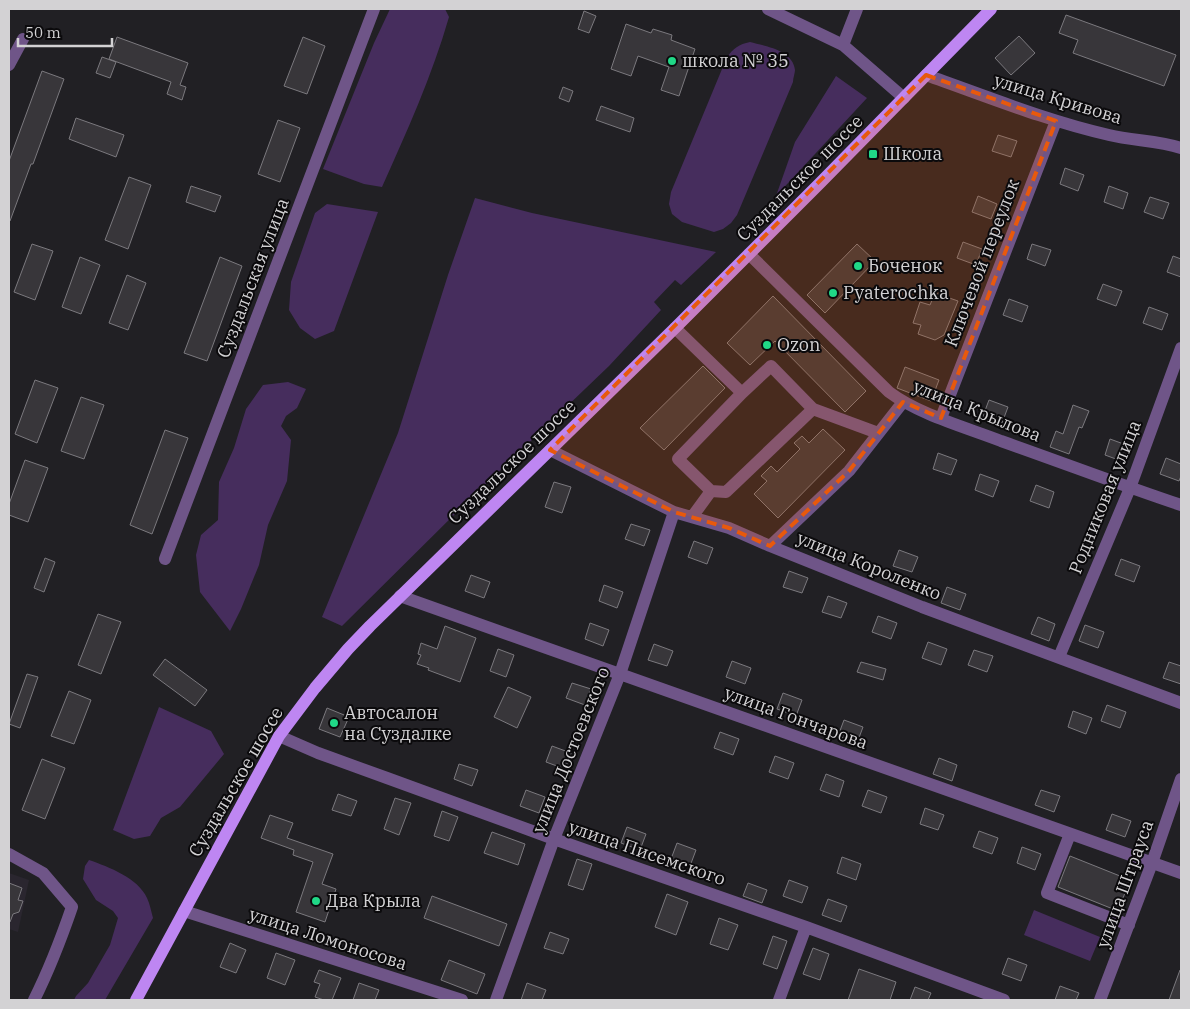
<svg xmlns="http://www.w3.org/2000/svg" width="1190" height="1009" viewBox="0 0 1190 1009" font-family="'IBM Plex Serif',serif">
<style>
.built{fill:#2a262f}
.green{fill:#462d5d}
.building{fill:#38363a;stroke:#7b797e}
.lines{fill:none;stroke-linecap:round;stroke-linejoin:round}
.minor{stroke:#6f5588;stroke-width:12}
.major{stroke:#be86f2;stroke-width:12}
.marked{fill:#e8590c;fill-opacity:0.2;stroke:#e8590c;stroke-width:4;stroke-dasharray:10 6;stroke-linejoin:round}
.poi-dot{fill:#20d887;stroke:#0b0a0c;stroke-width:2}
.labels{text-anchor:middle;stroke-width:4;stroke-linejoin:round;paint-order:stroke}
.poi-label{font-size:18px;fill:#d3d2d4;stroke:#0b0a0c;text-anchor:start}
.street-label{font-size:18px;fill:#d3d2d4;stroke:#0b0a0c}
</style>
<rect width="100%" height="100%" fill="#212024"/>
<path class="built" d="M9,873l20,7 -11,52 -9,-3z"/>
<path class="green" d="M390,9h55l4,8c-17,59 -42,114 -67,170l-18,-3 -41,-15 51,-126z
M750,42c15,4 43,8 45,28 0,3 -2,8 -2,12l-56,133 -6,8 -8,6 -9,3 -32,-10 -10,-8 -3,-10 2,-12 56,-135c6,-8 12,-13 23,-15z
M836,76l31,22 -91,98 19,-54z
M475,198l57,15 184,39 -35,33 -6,-5 -21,22 7,8 -52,56 -143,137 -124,123 -20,-9 76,-184 50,-158z
M327,204l51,8 -44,119 -19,8 -15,-11 -11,-18 2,-28 24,-69z
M288,382l18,7 -9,19 -11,8 -5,10 10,14 -4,41 -19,44 -9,40 -18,44 -11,22 -30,-39 -4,-37 5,-20 17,-15 1,-38 15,-34 12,-39 17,-24z
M159,707l52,24 13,23 -44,53 -19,11 -11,18 -16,3 -21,-9z
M89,860c20,7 49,18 58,38 3,6 4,13 6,20l-48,82h-31l2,-4 12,-13 22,-38 8,-27 -5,-7 -17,-11 -13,-21 2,-13z
M1034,910l66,27 -10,24 -66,-26z"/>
<path class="building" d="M584,11l12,5 -7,17 -11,-4z
M1066,15l110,40 -12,31 -91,-33 5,-13 -19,-7z
M626,24l25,9 2,-4 19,6 -1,5 24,9 -16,47 -18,-6 8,-23 -31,-11 -7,20 -20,-7z
M1019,36l16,17 -24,22 -16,-17z
M117,37l71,26 -8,22 6,2 -4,13 -15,-6 4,-12 -62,-23z
M303,37l22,9 -18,48 -23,-8z
M102,57l14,5 -6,16 -14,-5z
M42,71l22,8 -31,85h-2l-21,57h-1v-60z
M563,87l10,4 -4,11 -10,-4z
M601,106l33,12 -4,14 -34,-12z
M76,118l48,17 -8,22 -47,-18z
M278,120l22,8 -20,54 -22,-8z
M998,135l19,6 -6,16 -19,-6z
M1065,168l19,7 -6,16 -18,-7z
M129,177l22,8 -23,64 -23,-9z
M191,186l30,10 -6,16 -29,-10z
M1109,186l19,7 -5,16 -19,-7z
M978,196l19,8 -6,15 -19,-7z
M1150,197l19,6 -6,16 -19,-7z
M963,242l19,7 -6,16 -19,-7z
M32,244l21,7 -18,49 -21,-8z
M857,244l18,17 -50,52 -18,-18z
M1032,244l19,6 -6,16 -18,-7z
M1173,256l8,3v18l-14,-5z
M80,257l20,8 -19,49 -19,-7z
M220,257l22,9 -35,95 -23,-8z
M127,275l19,8 -18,47 -19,-7z
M1103,284l19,7 -6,15 -19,-7z
M935,293l23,8 -14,34 -9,5 -17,-6 3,-9 -8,-2 7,-21 10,3z
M773,296l93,95 -21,21 -70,-71 -25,24 -23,-22z
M1009,299l19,7 -6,16 -19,-7z
M1149,307l19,7 -6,16 -19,-7z
M703,366l22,22 -61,62 -24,-22z
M905,367l34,13 -8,21 -34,-13z
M35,380l23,8 -21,55 -22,-9z
M81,397l23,8 -20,54 -23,-8z
M989,400l19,7 -6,16 -19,-7z
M1073,405l16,6 -7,17 -3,-1 -10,27 -19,-7 6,-16 7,3z
M823,429l22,21 -67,68 -24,-24 13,-13 -6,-5 10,-10 6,6 23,-23 -6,-6 8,-7 7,7z
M165,430l23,8 -36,96 -22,-9z
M1110,439l19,7 -5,16 -19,-7z
M938,453l19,7 -6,15 -18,-6z
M1166,458l15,6v12l-2,5 -19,-7z
M25,460l23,8 -20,54 -19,-7v-11z
M980,474l19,7 -6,16 -18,-7z
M554,482l17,5 -9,26 -17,-6z
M1036,485l18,7 -5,16 -19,-7z
M631,524l19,6 -6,16 -19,-7z
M694,541l19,7 -6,16 -19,-7z
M899,550l19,7 -6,15 -19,-6z
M45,558l10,4 -11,30 -10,-4z
M1121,559l19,7 -6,16 -19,-7z
M789,571l19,7 -6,15 -19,-6z
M471,575l19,7 -6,16 -19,-7z
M604,585l19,7 -6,16 -18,-7z
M947,587l19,7 -6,16 -19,-7z
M828,596l19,7 -6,15 -19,-6z
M98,614l23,8 -20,52 -23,-9z
M878,616l19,7 -6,16 -19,-7z
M1038,617l17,7 -6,17 -18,-7z
M590,623l19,7 -6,16 -18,-7z
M1085,625l19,7 -6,16 -19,-7z
M445,626l31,12 -16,44 -32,-12 1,-2 -12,-4 4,-9 -3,-1 3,-11 16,6z
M928,642l19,7 -6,16 -19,-7z
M654,644l19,7 -6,15 -19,-6z
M498,649l16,6 -8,22 -16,-6z
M974,650l19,6 -6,16 -19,-7z
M165,659l42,31 -12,16 -42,-31z
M732,661l19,7 -6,16 -19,-7z
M861,662l25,7 -3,11 -26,-8z
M1169,662l12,4v18l-18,-6z
M27,674l11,3 -18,51 -11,-4z
M572,683l19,6 -6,16 -19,-7z
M508,687l23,10 -14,31 -23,-11z
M69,691l22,9 -17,44 -23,-8z
M783,693l19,7 -6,16 -19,-7z
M1107,705l19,7 -6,16 -19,-7z
M327,708l22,9 -9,20 -21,-8z
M1073,711l19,7 -6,16 -18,-7z
M844,720l19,7 -6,16 -19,-7z
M720,732l19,7 -6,16 -19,-7z
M552,746l19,7 -6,16 -19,-7z
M775,756l19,7 -6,16 -19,-7z
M939,758l18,7 -5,16 -19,-7z
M42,759l23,9 -20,51 -23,-9z
M459,764l19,6 -6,16 -18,-7z
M826,774l18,7 -5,16 -19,-7z
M526,790l19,7 -6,16 -19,-7z
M868,790l19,7 -6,16 -19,-7z
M1041,790l19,6 -6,16 -19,-7z
M338,794l19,7 -6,15 -19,-6z
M395,798l16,5 -12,32 -15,-6z
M925,808l19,7 -6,15 -18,-6z
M442,811l16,6 -9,24 -15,-5z
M1112,814l19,7 -6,16 -19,-7z
M270,815l23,8 -6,15 46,16 -11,30 14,5 -11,33 -29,-10 17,-50 -20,-7 1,-5 -33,-12z
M627,827l19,7 -6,16 -19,-7z
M979,831l19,7 -6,16 -19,-7z
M492,832l33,12 -7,21 -34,-12z
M677,843l19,7 -6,16 -19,-7z
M1022,847l19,7 -6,16 -18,-7z
M1070,856l60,24 -12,31 -60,-24z
M842,857l19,7 -5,16 -19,-7z
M577,859l15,5 -9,26 -15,-5z
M789,880l19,7 -6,16 -19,-7z
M9,883l13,5 -4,12 5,1 -4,11 -6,2 -3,8h-1z
M748,883l19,7 -5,13 -19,-7z
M667,894l21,8 -12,33 -21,-8z
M432,896l75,28 -8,22 -75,-28z
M828,899l19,7 -6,16 -19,-7z
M719,918l19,7 -10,25 -18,-6z
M550,932l19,7 -6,15 -19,-6z
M773,936l14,5 -10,28 -14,-5z
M230,943l16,7 -10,23 -16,-6z
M813,948l16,6 -9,26 -17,-6z
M276,953l19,7 -10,25 -18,-7z
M1008,958l19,7 -6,16 -19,-7z
M449,960l36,14 -8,20 -36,-14z
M859,969l37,13 -6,18h-42z
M319,970l22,8 -9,22h-8l-9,-3 5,-13 -6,-2z
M1180,970h1v30h-12z
M359,983l20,7 -4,10h-22z
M527,983l19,7 -4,10h-21z
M1060,986l19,7 -3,7h-21z
M915,987l16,6 -3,7h-18z"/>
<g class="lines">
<path class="minor" d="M768,9l75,36 61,53
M843,45l14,-36
M9,65l14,-26
M926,75c60,21 121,46 183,60 24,6 49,5 72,13
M749,254l140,138c31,23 76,35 112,49 60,21 120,44 180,64
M675,328l67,65 -64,66 33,32 15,1 87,-83 -42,-43 -29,27
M813,409l65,24
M941,418l115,-297
M550,450l124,62 55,16 41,18 152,61 259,96
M692,517l19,-26
M770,546l79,-75 54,-69
M165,559l209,-550
M400,596l781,277
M1059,657l71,-169 51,-140
M279,736l39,17 69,25 167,61 252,88 198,73
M1070,834l-23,59 82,32
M9,854l34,19 29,34c-11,32 -23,63 -38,93
M184,911l278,89
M496,1000l58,-161 66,-165 54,-162
M779,1000l27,-73
M1100,1000l52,-137 29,-84"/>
<path class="major" d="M136,1000l143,-264 36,-48 33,-39 22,-23 305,-298 146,-146 170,-173"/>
</g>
<path class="marked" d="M926,75l130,46 -115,297 -38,-16 -54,69 -79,75 -41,-18 -55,-16 -124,-62z"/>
<g class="poi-dot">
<circle cx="672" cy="61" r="5"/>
<rect x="868" y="149" width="10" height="10" rx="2.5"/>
<circle cx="858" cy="266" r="5"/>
<circle cx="833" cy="293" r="5"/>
<circle cx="767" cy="345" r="5"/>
<circle cx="334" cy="723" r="5"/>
<circle cx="316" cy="901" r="5"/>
</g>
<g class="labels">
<g class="poi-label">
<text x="682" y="67">школа № 35</text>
<text x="883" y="160">Школа</text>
<text x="868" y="272">Боченок</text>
<text x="843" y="299">Pyaterochka</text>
<text x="777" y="351">Ozon</text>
<text x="344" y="719">Автосалон<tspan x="344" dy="21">на Суздалке</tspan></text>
<text x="326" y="907">Два Крыла</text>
</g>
<g class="street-label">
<text transform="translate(1058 99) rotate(17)" y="6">улица Кривова</text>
<text transform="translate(800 178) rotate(-45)" y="6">Суздальское шоссе</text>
<text transform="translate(982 263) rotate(-69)" y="6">Ключевой переулок</text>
<text transform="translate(253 278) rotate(-69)" y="6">Суздальская улица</text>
<text transform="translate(977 411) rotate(22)" y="6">улица Крылова</text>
<text transform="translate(512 462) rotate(-44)" y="6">Суздальское шоссе</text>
<text transform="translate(1105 497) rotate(-68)" y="6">Родниковая улица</text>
<text transform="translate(869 566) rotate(22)" y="6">улица Короленко</text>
<text transform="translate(796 718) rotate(20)" y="6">улица Гончарова</text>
<text transform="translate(571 750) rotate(-68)" y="6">улица Достоевского</text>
<text transform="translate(236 782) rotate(-60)" y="6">Суздальское шоссе</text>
<text transform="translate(647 853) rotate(19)" y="6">улица Писемского</text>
<text transform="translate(1125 884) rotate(-70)" y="6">улица Штрауса</text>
<text transform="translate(328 939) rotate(18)" y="6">улица Ломоносова</text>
</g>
</g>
<rect width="1190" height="1009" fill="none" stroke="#d3d2d4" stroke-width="20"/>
<path d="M18 38v8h94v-8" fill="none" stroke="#d3d2d4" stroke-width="2.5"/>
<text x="25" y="38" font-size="15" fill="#d3d2d4" stroke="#0b0a0c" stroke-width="4" paint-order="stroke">50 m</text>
</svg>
